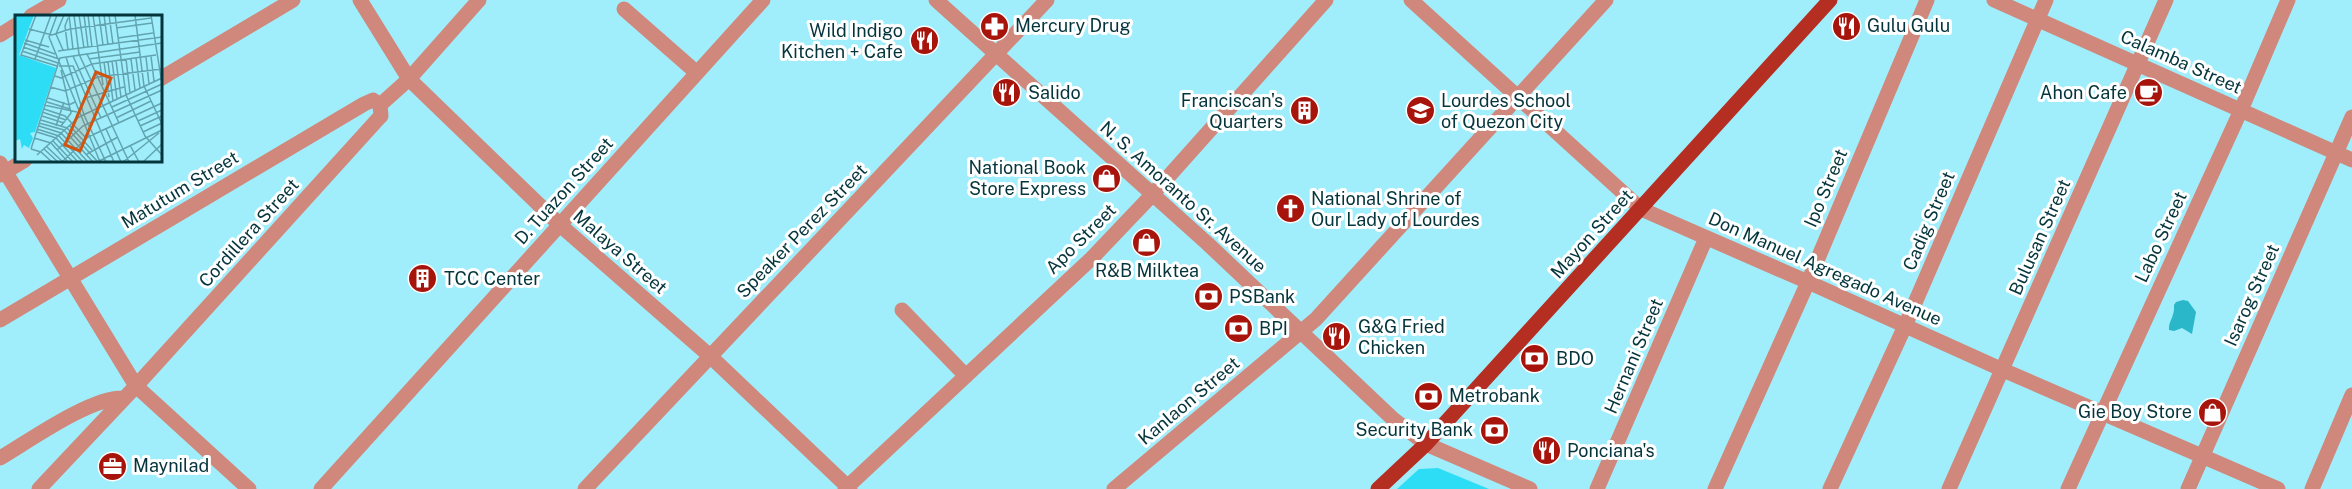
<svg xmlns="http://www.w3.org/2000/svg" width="2352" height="489" viewBox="0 0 2352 489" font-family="'Public Sans',sans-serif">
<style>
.green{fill:#2dddf5}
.water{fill:#2ab7ca}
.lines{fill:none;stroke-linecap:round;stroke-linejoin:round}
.minor{stroke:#d0887c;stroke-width:15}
.major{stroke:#b52e22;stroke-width:15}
.labels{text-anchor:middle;stroke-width:6;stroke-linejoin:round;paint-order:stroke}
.poi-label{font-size:18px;fill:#04353c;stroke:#fff;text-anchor:start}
.street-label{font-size:18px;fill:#04353c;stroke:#fff}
.inset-road{fill:none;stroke:#62a4af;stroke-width:1.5}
.view{fill:#d15511;fill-opacity:0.15;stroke:#d15511;stroke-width:3}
.inset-edge{fill:none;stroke:#04353c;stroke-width:3}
</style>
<rect width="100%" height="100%" fill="#a0eefc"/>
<path class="green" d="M1438,468l51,21h-92l22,-20z"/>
<path class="water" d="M2183,300l5,1 8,11 -4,22 -10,-6 -8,3 -5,-1c-1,-9 6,-13 5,-25l2,-3z"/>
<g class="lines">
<path class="minor" d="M360,0l49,79 151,146 150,131 140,133
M936,0l272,244 185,175 33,25 104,45
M1411,0l230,209 167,73 195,88 275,119
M1994,0l358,160
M624,9l73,64
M31,16l28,-16
M0,35l16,-10
M160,79l133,-79
M0,163l136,223 113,103
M0,175l25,-15
M902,310l64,66
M0,320l364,-216 9,-4 7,5
M0,458c29,-17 92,-62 124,-60
M39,489l97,-103 242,-267 3,-3 -1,-11 29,-26 70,-79
M321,489l442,-489
M585,489l462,-489
M845,489l247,-231 60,-63 174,-195
M1114,489l202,-170 290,-319
M1597,489l109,-251
M1715,489l93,-207 119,-282
M1830,489l75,-163 141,-326
M1949,489l217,-489
M2068,489l173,-379 47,-110
M2188,489l164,-372
M2312,489l40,-94"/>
<path class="major" d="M1378,489l48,-45 404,-444"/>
</g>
<defs>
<symbol id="pharmacy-disc" viewBox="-11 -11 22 22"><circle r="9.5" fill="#a7140b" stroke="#fff"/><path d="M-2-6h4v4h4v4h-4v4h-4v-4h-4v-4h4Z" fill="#fff"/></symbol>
<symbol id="restaurant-disc" viewBox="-11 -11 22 22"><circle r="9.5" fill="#a7140b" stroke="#fff"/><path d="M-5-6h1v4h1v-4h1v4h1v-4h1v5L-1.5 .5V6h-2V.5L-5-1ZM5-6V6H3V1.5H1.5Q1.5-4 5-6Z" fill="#fff"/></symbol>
<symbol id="cafe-disc" viewBox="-11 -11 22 22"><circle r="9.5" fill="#a7140b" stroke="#fff"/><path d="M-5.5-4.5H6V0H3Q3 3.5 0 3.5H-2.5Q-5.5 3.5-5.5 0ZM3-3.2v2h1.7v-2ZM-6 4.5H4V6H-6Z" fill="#fff"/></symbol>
<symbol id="building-disc" viewBox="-11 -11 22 22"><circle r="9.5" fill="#a7140b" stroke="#fff"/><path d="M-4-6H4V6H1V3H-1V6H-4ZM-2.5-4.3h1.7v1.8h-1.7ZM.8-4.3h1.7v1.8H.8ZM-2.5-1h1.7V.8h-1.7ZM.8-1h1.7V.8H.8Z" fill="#fff"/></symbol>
<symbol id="school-disc" viewBox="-11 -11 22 22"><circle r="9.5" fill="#a7140b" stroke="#fff"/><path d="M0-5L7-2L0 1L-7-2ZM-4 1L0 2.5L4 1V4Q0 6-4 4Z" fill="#fff"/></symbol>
<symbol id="shop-disc" viewBox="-11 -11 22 22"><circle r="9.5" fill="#a7140b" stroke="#fff"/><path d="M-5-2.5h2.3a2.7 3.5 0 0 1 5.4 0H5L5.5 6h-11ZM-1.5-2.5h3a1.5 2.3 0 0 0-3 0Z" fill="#fff"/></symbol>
<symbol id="church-disc" viewBox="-11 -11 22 22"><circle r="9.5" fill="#a7140b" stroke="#fff"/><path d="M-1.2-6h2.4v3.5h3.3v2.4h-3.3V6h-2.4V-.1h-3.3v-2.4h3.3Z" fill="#fff"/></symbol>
<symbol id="bank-disc" viewBox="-11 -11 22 22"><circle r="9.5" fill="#a7140b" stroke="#fff"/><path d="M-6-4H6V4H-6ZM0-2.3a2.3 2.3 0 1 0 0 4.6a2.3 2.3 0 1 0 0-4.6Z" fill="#fff"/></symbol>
<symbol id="office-disc" viewBox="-11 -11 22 22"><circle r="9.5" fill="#a7140b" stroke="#fff"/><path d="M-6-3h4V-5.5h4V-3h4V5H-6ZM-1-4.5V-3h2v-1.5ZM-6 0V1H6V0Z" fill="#fff"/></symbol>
</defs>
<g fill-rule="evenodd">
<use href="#pharmacy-disc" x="978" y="10" width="33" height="33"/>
<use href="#restaurant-disc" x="1830" y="10" width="33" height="33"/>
<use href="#restaurant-disc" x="908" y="24" width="33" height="33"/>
<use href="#restaurant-disc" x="990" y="76" width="33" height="33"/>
<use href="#cafe-disc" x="2132" y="76" width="33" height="33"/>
<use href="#building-disc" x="1288" y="94" width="33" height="33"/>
<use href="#school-disc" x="1404" y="94" width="33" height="33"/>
<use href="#shop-disc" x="1090" y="162" width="33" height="33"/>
<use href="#church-disc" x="1274" y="192" width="33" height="33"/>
<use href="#shop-disc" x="1130" y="226" width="33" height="33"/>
<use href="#building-disc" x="406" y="262" width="33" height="33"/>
<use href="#bank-disc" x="1192" y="280" width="33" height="33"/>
<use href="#bank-disc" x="1222" y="312" width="33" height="33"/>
<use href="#restaurant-disc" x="1320" y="320" width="33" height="33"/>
<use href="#bank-disc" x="1518" y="342" width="33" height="33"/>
<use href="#bank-disc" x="1412" y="380" width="33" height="33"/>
<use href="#shop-disc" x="2196" y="396" width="33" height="33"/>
<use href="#bank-disc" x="1478" y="414" width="33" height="33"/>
<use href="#restaurant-disc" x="1530" y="434" width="33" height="33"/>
<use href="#office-disc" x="96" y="450" width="33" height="33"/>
</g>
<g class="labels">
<g class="poi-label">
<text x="1015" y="32">Mercury Drug</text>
<text x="1867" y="32">Gulu Gulu</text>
<text x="903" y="37" text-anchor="end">Wild Indigo<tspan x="903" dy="21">Kitchen + Cafe</tspan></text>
<text x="1028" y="99">Salido</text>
<text x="2127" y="99" text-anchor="end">Ahon Cafe</text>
<text x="1283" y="107" text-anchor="end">Franciscan's<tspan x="1283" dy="21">Quarters</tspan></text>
<text x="1441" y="107">Lourdes School<tspan x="1441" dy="21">of Quezon City</tspan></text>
<text x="1086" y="174" text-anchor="end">National Book<tspan x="1086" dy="21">Store Express</tspan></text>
<text x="1311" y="205">National Shrine of<tspan x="1311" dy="21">Our Lady of Lourdes</tspan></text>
<text x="1147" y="277" text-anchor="middle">R&amp;B Milktea</text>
<text x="444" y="285">TCC Center</text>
<text x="1229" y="303">PSBank</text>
<text x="1358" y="333">G&amp;G Fried<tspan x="1358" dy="21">Chicken</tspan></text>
<text x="1259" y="335">BPI</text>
<text x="1556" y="365">BDO</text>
<text x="1449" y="402">Metrobank</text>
<text x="2192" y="418" text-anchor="end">Gie Boy Store</text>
<text x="1473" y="436" text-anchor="end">Security Bank</text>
<text x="1567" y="457">Ponciana's</text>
<text x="133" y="472">Maynilad</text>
</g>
<g class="street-label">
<text transform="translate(2181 62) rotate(24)" y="6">Calamba Street</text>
<text transform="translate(1826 188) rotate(-67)" y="6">Ipo Street</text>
<text transform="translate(180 190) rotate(-31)" y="6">Matutum Street</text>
<text transform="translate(564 191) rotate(-48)" y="6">D. Tuazon Street</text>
<text transform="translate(1183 197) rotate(42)" y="6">N. S. Amoranto Sr. Avenue</text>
<text transform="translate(1929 221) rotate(-67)" y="6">Cadig Street</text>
<text transform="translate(802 231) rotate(-46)" y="6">Speaker Perez Street</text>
<text transform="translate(249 233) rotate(-48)" y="6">Cordillera Street</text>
<text transform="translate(1592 234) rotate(-48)" y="6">Mayon Street</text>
<text transform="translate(2040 237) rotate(-66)" y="6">Bulusan Street</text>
<text transform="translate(2161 237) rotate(-65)" y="6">Labo Street</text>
<text transform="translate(1081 239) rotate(-45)" y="6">Apo Street</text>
<text transform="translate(620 252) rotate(41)" y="6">Malaya Street</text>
<text transform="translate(1825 269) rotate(24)" y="6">Don Manuel Agregado Avenue</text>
<text transform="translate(2252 295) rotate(-66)" y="6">Isarog Street</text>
<text transform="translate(1634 356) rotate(-67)" y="6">Hernani Street</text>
<text transform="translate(1189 401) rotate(-40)" y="6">Kanlaon Street</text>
</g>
</g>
<g transform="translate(15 15)">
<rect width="147" height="147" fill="#a0eefc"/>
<path d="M0,0h19l-15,40 37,13 -21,64 -5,1 3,5 -4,10 -5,-3 -2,4 -2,-10 -5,2z" fill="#2dddf5"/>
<path class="inset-road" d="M21,0l-15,40 36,11M42,0l-8,22 51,125M54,0l4,34M59,0l5,39 50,108M64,0l5,33M69,0l4,32M73,0l4,32M78,0l10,70M84,0l4,30M89,0l4,30M94,0l4,29M100,0l11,80 19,41 17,19M120,0l9,71 18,38M136,0l11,69M101,13l36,-5M14,14l23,6 18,-6 81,-11M103,23l35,-5M10,25l24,7M9,28l31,11M8,32l36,12M48,35l-7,-16 8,-19M53,35l-3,-24 3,-8M7,36l36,12M43,36l104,-14M72,39l32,69M58,41l28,62M136,41l3,25M51,42l18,58 22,47M131,42l3,27M121,43l4,30M20,44l16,-44M74,44l51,-7M111,44l4,34M116,44l4,31M97,46l5,38M101,46l5,36M89,47l5,35M93,47l5,39M44,51h14l41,96M46,55l10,43 -10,13M40,61l6,2 31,-14 64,-9M35,72l15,4 33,-14 63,-8M33,83l21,7 6,-3M70,83l39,-11M32,87l23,7M29,90l33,7M97,92l50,-23M29,94l21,7 22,23M27,97l24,8M27,101l22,7M101,103l35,-17M26,105l26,8 30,33M123,106l24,-11M24,108l25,7 29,32M54,110l23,25M24,111l22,7 27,29M41,111l8,-24M125,111l22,-10M22,114l22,7 24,26M91,114l15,33M22,117l19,6 22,24M128,117l19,-9M19,123l17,5 17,19M38,126l20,21M115,130l9,17M32,132l16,15M16,134l10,3 11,10M16,134l29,-91 102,-15M29,134l14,13M42,135l26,-24 79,-36M72,139l31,-17M22,140l42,-38 83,-39M47,147l26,-25 74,-34M82,147l65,-32M108,147l36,-29M128,147l19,-18"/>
<path class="view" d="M81,57l15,6 -31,73 -15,-6z"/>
<rect width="147" height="147" class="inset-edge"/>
</g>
</svg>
